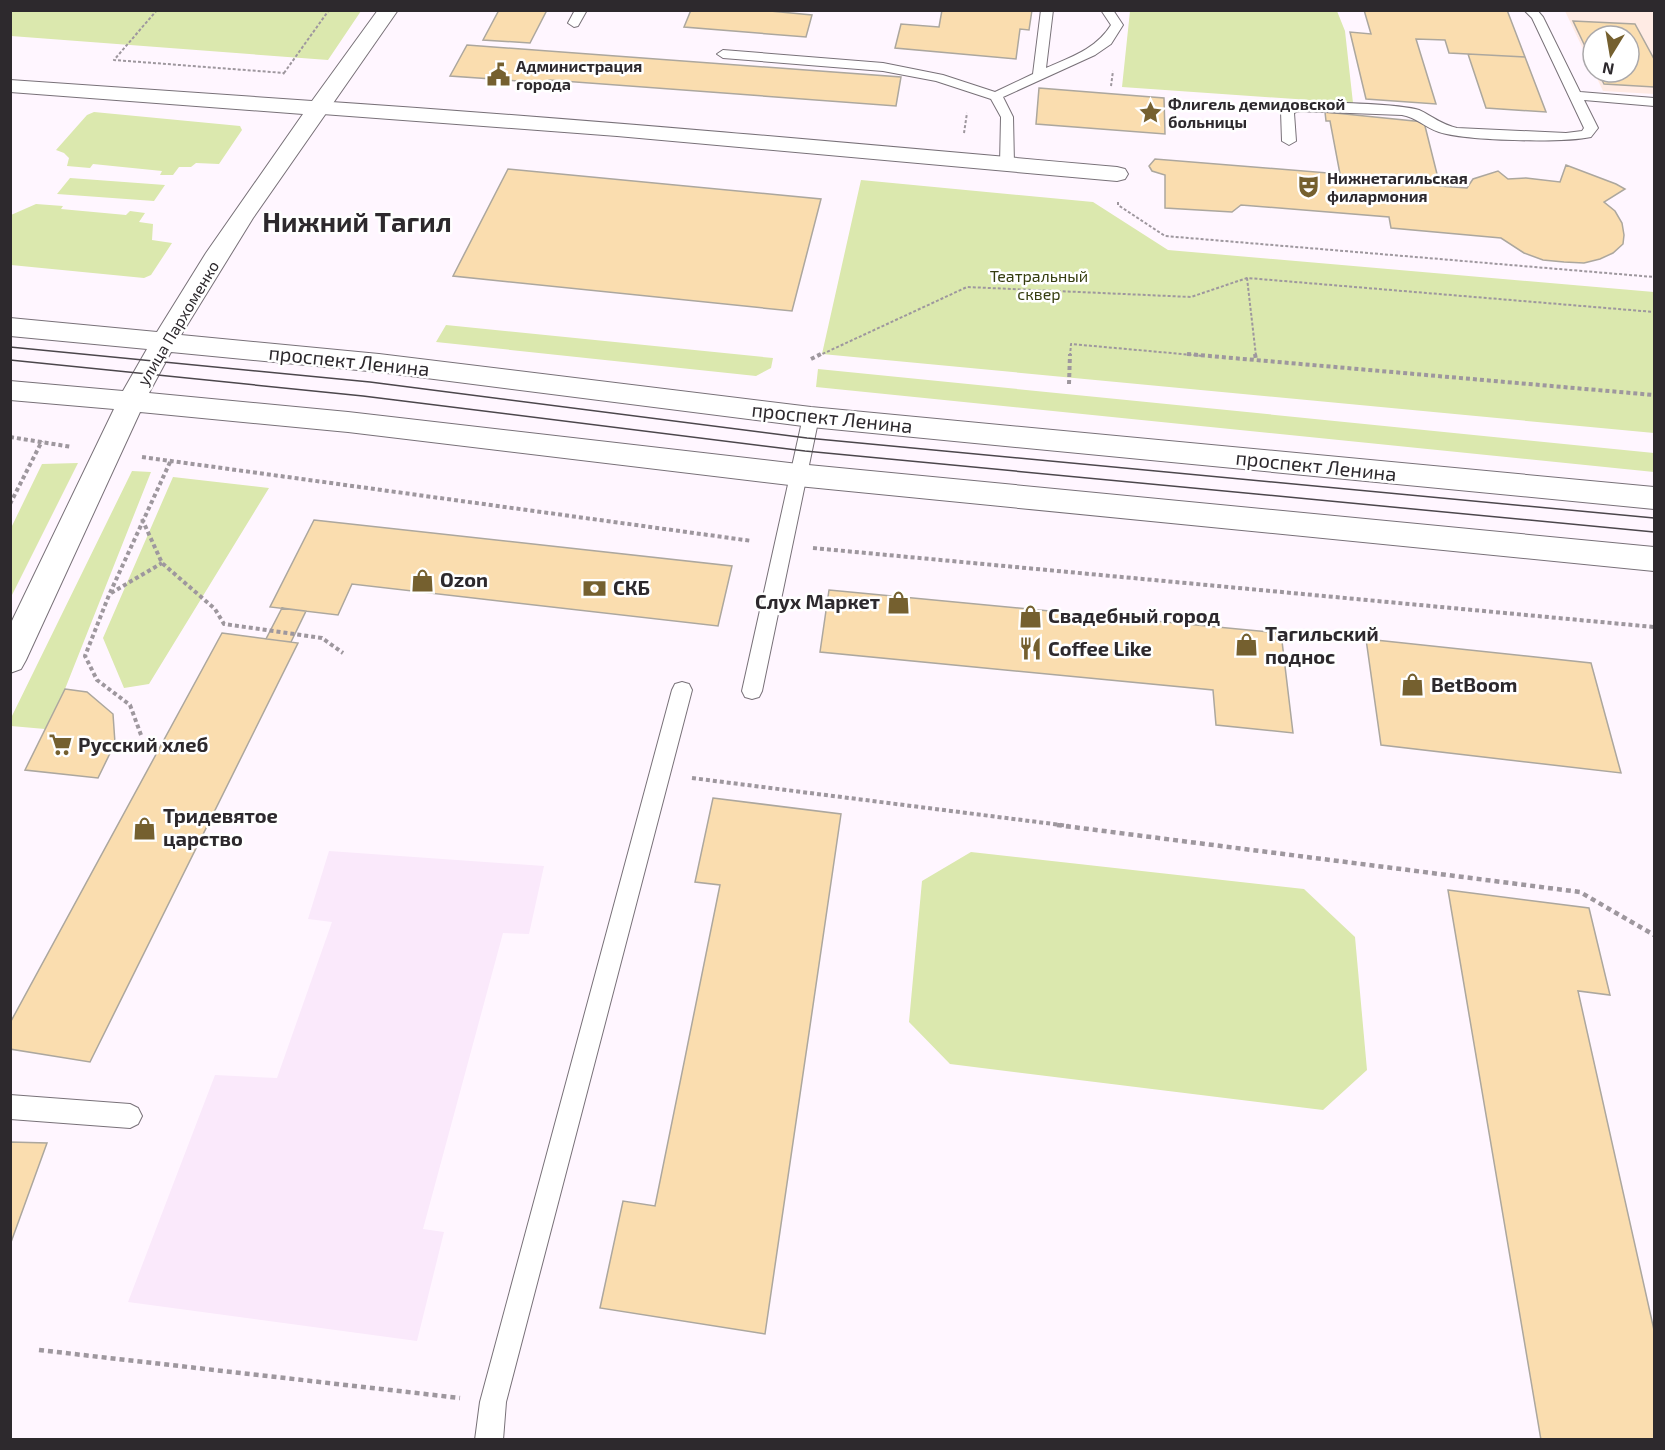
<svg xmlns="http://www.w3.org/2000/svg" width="1665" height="1450" viewBox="0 0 1665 1450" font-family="'Exo 2',sans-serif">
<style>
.industrial{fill:#fae9fb}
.education{fill:#ffebe4}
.green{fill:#dbe8ae}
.building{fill:#faddaf;stroke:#aca79e;stroke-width:1.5}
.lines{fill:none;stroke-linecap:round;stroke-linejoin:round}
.lane-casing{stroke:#787178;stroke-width:2}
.street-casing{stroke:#787178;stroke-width:2}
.secondary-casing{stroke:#787178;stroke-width:2}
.path-far2{stroke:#9e979e;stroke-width:2;stroke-dasharray:3 2;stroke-linecap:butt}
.path-far1{stroke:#9e979e;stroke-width:4;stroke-dasharray:4 3;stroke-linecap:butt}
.path{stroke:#9e979e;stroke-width:4.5;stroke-dasharray:5 4;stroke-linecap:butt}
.lane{fill:#fff;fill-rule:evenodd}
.street{fill:#fff;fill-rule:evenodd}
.secondary{fill:#fff;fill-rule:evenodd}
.tram{stroke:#4b464b;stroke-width:1.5}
.labels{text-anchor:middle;stroke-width:5;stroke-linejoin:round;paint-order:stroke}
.far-poi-label{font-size:16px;font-weight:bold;fill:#2d292d;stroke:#fff;text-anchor:start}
.far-park-label{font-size:16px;fill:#353d0e;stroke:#fff}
.far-street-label{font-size:16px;fill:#2d292d;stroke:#fff}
.street-label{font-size:20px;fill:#2d292d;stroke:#fff}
.poi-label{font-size:20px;font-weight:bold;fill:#2d292d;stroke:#fff;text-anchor:start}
.far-town-label{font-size:27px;font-weight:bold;fill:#2d292d;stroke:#fff}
</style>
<rect width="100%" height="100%" fill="#fff6ff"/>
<path class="industrial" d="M329,851l215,15 -15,68 -26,-1 -80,296 21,3 -27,109 -289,-39 87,-227 62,3 55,-156 -24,-3z"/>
<path class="education" d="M1565,11h89v83l-51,-3 -9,-19h35v-36h-36v34z"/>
<path class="green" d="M10,11l1,-1 350,1 -33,49 -317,-24z
M1130,11h207l8,20 8,72 -231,-16z
M94,112l146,14 2,4 -23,34 -23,-1 -5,4h-12l-6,8h-13l2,-4 -69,-7 -3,4 -23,-2 2,-8 -5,-5 -8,-3 31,-35z
M70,178l95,7 -11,16 -97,-7z
M861,180l232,22 75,48 486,42v141l-832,-79z
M36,204l27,2 -2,3 65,6 4,-4 15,2 -6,9 14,2 -1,16 20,3 -21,32 -7,3 -133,-13v-50z
M446,325l327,33 -2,10 -15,8 -320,-34z
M818,369l836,84v19l-838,-85z
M78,463l-67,134v-69l31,-64z
M132,471l19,1 -86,217 -20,40 -34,-3 -1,-6z
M173,477l96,11 -120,196 -25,4 -21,-50z
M971,852l333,37 51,48 12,133 -44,40 -373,-46 -41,-42 13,-141z"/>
<path class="building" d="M499,10h48l-17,33 -47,-3z
M691,10h69l52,5 -6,22 -122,-10z
M942,10h90l-3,20 -9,-1 -4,30 -121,-11 6,-24 38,3z
M1364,10h143l18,47 -76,-4 -4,-13 -29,-1 20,65 -70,-5 -16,-67 21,2z
M1573,21l62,3 19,35v28l-50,-3 -6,-12h31v-36h-36v27z
M467,45l434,32 -5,29 -347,-26 -2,3 -97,-7z
M1468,54l57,3 21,55 -60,-4z
M1039,88l125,10 1,36 -129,-10z
M1325,112l99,10 16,64 27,2 6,-9 25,-8 10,8 18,-1 34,4 6,-17 50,19 9,5 -21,13 11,9 7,12 2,12 -1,9 -10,9 -13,6 -16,4 -20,-1 -21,-2 -19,-7 -23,-15 -110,-10 -2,-11 -148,-12 -9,7 -67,-4v-33l-13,-4 -3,-5 6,-7 185,15 -10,-53h-4z
M508,169l313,30 -29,112 -339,-35z
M314,520l418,46 -14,60 -366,-42 -14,31 -68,-8z
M829,590l452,43 12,100 -77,-8 -3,-35 -393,-38z
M282,608l24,3 -15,31 -25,-3z
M222,633l76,10 -208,419 -80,-13v-26z
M1366,639l225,24 30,110 -240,-28z
M65,689l22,3 26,22 2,29 -17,35 -73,-8z
M713,798l128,16 -76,520 -165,-26 23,-107 32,5 65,-321 -25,-3z
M1448,890l141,18 21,87 -32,-4 76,339v110h-113z
M10,1142l37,1 -37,102z"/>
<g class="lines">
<defs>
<path id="lane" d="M575,10h12l-9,16 -4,1 -6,-4z
M1041,10h12l-7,58c25,-11 50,-19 65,-43l-10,-15h12l10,15 -12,19 -16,11 -92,42 10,20 1,47 -7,4 -7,-4 1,-47 -10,-18 -55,-18 -53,-10 -160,-13 -6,-4 6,-4 160,13 60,12 52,17 38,-18z
M1524,10h13l6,7 37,75 74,6v8l-70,-6 14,28 -7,9c-27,6 -126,4 -152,-5 -13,-4 -23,-15 -37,-17l-104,-4 -4,2 2,28 -7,4 -7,-4 -1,-30c4,-4 10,-7 16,-8 19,-2 106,1 122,7 13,6 23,15 38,18l109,5 16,-2 2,-3 -52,-110z
M811,411l6,2 2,4 -57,274 -3,6 -7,2 -7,-2 -3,-6 61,-274 2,-4z
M682,682l7,2 3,6 -186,712 -3,38h-28l5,-38 192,-712 3,-6z
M10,1095l120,9 8,4 4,8 -4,8 -8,4 -120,-9z"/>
<path id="street" d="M317,101c267,18 533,42 800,66l8,2 3,5 -3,5 -8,2 -500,-45 -308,-23 -3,-5 3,-5z"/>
<path id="secondary" d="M378,10h20l-145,208 -72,117 198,19 432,53 843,80v22l-843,-82 -432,-55 -208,-20 -22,41 199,19 450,52 856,83v24l-856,-85 -450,-54 -208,-20 -114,248 -5,9 -11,4v-48l104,-216 -104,-9v-19l113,10 24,-42 -137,-13v-18l147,14 49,-79 97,-139 -293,-22v-12l302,21z"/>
</defs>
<use href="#lane" class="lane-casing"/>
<use href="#street" class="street-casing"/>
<use href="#secondary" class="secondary-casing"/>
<path class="path-far2" d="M157,10l-43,50 170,13 -2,3
M284,73l45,-63
M1111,86l2,-15
M964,133l3,-20
M1118,202v3l47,31 489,41
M1247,278l9,78
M818,356l149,-69 224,10 56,-19 407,34
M1070,356l1,-12 133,12"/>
<path class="path-far1" d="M1187,354l467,41
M1255,354l1,6
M811,359l10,-5
M1069,384l1,-30
M10,437l62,10
M142,457l610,84
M10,504l32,-63
M142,519l20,44 53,46 9,15 98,14 21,15
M813,548l841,79
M111,593l51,-30
M141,735l-11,-30 -33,-25 -12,-24 24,-61 62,-135
M692,778l377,48"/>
<path class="path" d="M1057,825l523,67 74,43
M39,1350l421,48"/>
<use href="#lane" class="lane"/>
<use href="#street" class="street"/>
<use href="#secondary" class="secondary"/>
<path class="tram" d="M10,347l360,35 437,56 847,80
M10,360l353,36 442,55 849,81"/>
</g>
<defs>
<symbol id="civic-bare" viewBox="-9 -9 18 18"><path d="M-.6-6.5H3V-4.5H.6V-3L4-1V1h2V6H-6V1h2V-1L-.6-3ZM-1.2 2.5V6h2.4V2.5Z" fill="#75602f" stroke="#fff" stroke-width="2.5" paint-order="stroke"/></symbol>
<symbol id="sight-bare" viewBox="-9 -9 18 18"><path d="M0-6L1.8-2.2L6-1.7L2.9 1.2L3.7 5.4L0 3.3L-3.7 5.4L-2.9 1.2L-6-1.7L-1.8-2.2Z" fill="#75602f" stroke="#fff" stroke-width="2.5" paint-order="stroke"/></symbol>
<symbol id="theatre-bare" viewBox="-9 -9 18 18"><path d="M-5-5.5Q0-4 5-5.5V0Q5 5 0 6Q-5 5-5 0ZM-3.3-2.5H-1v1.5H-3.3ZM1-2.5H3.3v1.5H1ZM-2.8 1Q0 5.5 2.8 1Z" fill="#75602f" stroke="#fff" stroke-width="2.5" paint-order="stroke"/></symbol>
<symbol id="shop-bare" viewBox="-9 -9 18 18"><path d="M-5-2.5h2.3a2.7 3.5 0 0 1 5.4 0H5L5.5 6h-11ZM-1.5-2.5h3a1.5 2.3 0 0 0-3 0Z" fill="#75602f" stroke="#fff" stroke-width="2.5" paint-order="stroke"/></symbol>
<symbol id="bank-bare" viewBox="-9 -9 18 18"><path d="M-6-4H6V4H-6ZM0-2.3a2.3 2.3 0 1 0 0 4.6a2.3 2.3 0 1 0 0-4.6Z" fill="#75602f" stroke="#fff" stroke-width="2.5" paint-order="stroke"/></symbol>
<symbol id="restaurant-bare" viewBox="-9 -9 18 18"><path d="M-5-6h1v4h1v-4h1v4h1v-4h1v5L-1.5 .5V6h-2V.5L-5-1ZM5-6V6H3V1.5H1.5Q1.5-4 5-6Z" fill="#75602f" stroke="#fff" stroke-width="2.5" paint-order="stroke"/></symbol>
<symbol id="supermarket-bare" viewBox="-9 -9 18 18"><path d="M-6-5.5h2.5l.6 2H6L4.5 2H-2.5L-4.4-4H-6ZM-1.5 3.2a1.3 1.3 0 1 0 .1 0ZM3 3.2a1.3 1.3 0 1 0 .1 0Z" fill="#75602f" stroke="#fff" stroke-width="2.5" paint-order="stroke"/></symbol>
</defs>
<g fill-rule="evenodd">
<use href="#civic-bare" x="482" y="58" width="33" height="33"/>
<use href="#sight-bare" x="1134" y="96" width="33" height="33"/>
<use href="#theatre-bare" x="1292" y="170" width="33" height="33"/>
<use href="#shop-bare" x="406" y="564" width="33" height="33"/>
<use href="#bank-bare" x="578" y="572" width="33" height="33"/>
<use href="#shop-bare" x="882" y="586" width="33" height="33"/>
<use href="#shop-bare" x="1014" y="600" width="33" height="33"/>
<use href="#shop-bare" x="1230" y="628" width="33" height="33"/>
<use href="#restaurant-bare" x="1014" y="632" width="33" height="33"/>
<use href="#shop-bare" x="1396" y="668" width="33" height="33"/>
<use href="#supermarket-bare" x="44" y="728" width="33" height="33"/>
<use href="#shop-bare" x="128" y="812" width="33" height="33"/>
</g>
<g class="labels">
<g class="far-poi-label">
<text x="516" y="72">Администрация<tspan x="516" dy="18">города</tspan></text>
<text x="1168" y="110">Флигель демидовской<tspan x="1168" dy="18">больницы</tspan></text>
<text x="1327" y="184">Нижнетагильская<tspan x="1327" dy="18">филармония</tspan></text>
</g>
<g class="far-park-label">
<text x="1039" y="282">Театральный<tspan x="1039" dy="18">сквер</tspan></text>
</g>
<g class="far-street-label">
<text transform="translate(178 323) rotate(-59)" y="6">улица Пархоменко</text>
</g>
<g class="street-label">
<text transform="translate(349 361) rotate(6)" y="7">проспект Ленина</text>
<text transform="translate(832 418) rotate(6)" y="7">проспект Ленина</text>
<text transform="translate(1316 466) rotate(6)" y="7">проспект Ленина</text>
</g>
<g class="poi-label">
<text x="440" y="587">Ozon</text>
<text x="613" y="595">СКБ</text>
<text x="880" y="609" text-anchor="end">Слух Маркет</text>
<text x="1048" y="623">Свадебный город</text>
<text x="1265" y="641">Тагильский<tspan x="1265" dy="23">поднос</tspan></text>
<text x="1048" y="656">Coffee Like</text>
<text x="1431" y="692">BetBoom</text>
<text x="78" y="752">Русский хлеб</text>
<text x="163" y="823">Тридевятое<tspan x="163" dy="23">царство</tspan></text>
</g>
<g class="far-town-label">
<text x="357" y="232">Нижний Тагил</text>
</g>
</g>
<rect width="1665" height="1450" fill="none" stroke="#2d292d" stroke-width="24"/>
<g transform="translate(1611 54) rotate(191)"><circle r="28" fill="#ffffff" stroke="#aba9ab" stroke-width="1.5"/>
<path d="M0-4.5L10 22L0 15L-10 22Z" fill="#75602f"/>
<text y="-9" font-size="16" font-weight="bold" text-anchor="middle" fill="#2d292d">N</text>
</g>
</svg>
